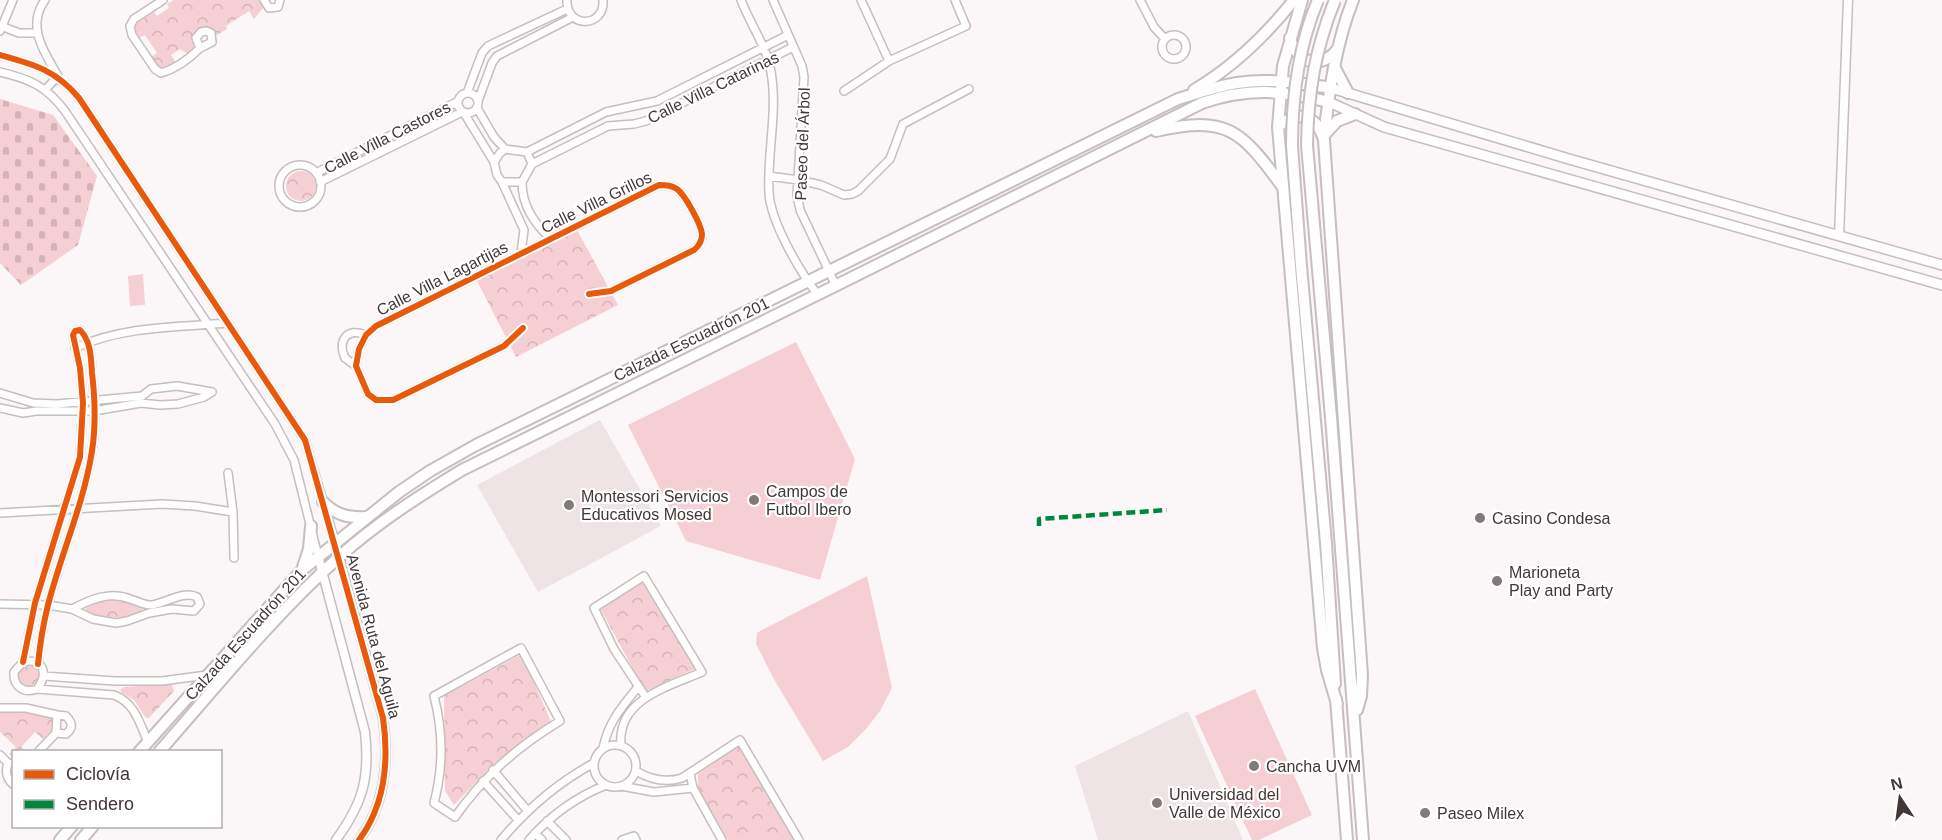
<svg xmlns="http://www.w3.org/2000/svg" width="1942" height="840" viewBox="0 0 1942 840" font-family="Helvetica,sans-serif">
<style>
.built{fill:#efe4e5}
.green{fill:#f6cfd4}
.cemetery{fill:url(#cemetery-stones)}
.park{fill:url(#park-crowns)}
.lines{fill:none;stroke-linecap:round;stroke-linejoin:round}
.minor-casing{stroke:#c6bebf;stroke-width:10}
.tertiary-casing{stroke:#c6bebf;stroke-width:11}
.secondary-casing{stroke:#c6bebf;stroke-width:12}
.primary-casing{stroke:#c6bebf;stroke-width:14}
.minor{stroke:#fefefe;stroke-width:7}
.tertiary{stroke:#fefefe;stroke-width:8}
.secondary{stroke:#fefefe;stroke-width:9}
.primary{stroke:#fefefe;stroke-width:10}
.primary-bridge-casing{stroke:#c6bebf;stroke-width:14;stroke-linecap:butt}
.primary-bridge{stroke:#fefefe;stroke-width:10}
.quiet{stroke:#00873e;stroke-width:4.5;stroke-dasharray:9 4.5;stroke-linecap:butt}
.cycleway-casing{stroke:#fff;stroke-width:10}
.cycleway{stroke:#e8590c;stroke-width:6}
.poi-dot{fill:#83797a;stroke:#fff;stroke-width:2}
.labels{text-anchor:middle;stroke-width:4.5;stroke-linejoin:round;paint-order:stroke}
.street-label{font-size:16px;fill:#423637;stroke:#fff}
.poi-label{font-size:16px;fill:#423637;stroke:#fff;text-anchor:start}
</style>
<defs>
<pattern id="cemetery-stones" width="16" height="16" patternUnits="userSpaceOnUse" patternTransform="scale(1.5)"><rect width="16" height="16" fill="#f6cfd4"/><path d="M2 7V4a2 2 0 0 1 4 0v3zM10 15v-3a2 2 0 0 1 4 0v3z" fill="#d4b2b7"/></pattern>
<pattern id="park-crowns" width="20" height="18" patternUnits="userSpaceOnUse" patternTransform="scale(1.5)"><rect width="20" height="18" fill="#f6cfd4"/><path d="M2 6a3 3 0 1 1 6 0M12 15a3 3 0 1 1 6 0" fill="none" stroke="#d4b2b7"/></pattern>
</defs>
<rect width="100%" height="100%" fill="#fbf6f7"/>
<path class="built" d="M600,420l61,106 -123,66 -61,-107z
M1188,711l55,129h-145l-23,-74z"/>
<path class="green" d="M143,274l2,31 -15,1 -2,-30z
M796,342l59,117 -35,121 -134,-39 -58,-116z
M867,576l25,112 -12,23 -14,18 -18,18 -25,14 -48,-80 -19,-37 1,-11 5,-3z
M1255,689l57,126 -53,25h-7l-57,-124z"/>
<path class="cemetery" d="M0,99l53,16 44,61 -19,69 -57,40 -21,-22z"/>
<path class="park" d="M174,0h85l4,8 -9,11 -5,-8 -23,15 1,3 -10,6 -8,-8 -12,2 -4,9 1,13 -4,4 -10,-6 -9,6 4,6c-3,5 -10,9 -15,9l-9,-13 6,-4 -12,-18 -6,3 -7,-9 1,-3 21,-14 3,4 12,-8 -2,-4z
M286 186a15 15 0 1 1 30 0a15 15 0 1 1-30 0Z
M576,228l42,77 -102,52 -41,-80z
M645,581l50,88 -50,22 -45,-83z
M113,600l23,4 7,6c-10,12 -38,6 -53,5l-4,-2v-6l6,-4z
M522,654l29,68 -58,43 -39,40 -9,-14 -1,-95z
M17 675a11 11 0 1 1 22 0a11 11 0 1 1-22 0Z
M166,684l6,1 2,6 -25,27h-3l-12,-18 -12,-7 -2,-3 4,-3z
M27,711l26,7 2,9 -12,12 -8,-7 -14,15 4,4 -11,1 -1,6 -4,-4 7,-7 -16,-15v-19z
M738,745l56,95h-66l-30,-51v-15z"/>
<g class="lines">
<defs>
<path id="minor" d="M45,0c-19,26 -1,52 13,76l-12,13
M163,0l-29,19 -4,7 2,9 23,34 6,4c14,-4 29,-15 39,-25l-4,-10 5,-6 5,-1 5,2 1,9 -12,6
M264,0l5,8 9,-1 2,-7
M567,0c-1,29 38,28 36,0
M741,0c9,24 26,47 30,72 7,39 -4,80 -2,120 1,29 31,80 49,103
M773,0l29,66 2,11 -7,118 3,15 36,76
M861,0l28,61
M1140,0l14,27 11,12
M1,26l18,7h18
M0,31l13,-31
M1162 47a12 12 0 1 1 24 0a12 12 0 1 1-24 0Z
M0,55c33,9 56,15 79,43l226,342 30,102
M0,72c30,7 46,14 65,39l210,313 19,36 24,96
M844,91l45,-30 77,-35 -11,-26
M458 103a10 10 0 1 1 20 0a10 10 0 1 1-20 0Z
M467,93l15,-40 6,-7 79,-37
M478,101l14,-38 5,-7 76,-39
M477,108l17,29 11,12
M464,113l30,49
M505,149l22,3 5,12 -10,18h-20l-5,-7 -3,-13 6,-9z
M527,152l79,-40 51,-11 131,-66
M532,164l76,-38 26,-2 12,-3 147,-74
M279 186a21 21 0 1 1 42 0a21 21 0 1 1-42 0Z
M316,173l141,-71
M769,176l29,4 23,5 23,10 8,-1 6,-3 32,-32 13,-35 66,-35
M320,182l142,-70
M502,182l22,48 -3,23
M522,182c0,24 12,41 29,57
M523,328l-19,18 -111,54h-17l-8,-6 -12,-28 3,-17 7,-14 10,-9 283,-141c6,0 12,0 18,4 8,6 24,35 25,45 0,7 -3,12 -8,16l-83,41 -22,3
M75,348c47,-22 103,-21 153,-25
M356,366l-11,-8c-8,-17 2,-31 21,-23
M0,393l33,10 24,1 85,-8 9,-7 26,-3 35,6
M0,408l23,5 13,-2h58l47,-8 19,2 18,-1 26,-7 8,-5
M228,473l5,39 1,46
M0,513l162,-9 33,2 38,6
M0,604l48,1 24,4 21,10 23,4 11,-2 22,-8 23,-4 22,2 6,-7 -3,-7c-13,-7 -31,6 -45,8 -6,1 -15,-4 -22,-6 -20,-8 -39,0 -58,10
M521,648l39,73c-43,26 -76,55 -105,96l-21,-14c9,-34 9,-72 0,-107z
M23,662l12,-59 45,-146 3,-54 -3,-35 -7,-33 2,-4 5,-1c11,11 11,28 12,43 3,25 4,52 0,78 -8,52 -31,103 -44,154 -5,20 -8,39 -10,59
M44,676l71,5h47l45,-6
M37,689c12,-14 7,-32 -14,-27l-9,10c-1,14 9,22 23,17l77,6c21,8 25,27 34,47
M0,708h26l31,7 -1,18 -18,19
M56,733l10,1c8,-6 6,-12 0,-18l-9,-1
M594 766a21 21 0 1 1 42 0a21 21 0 1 1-42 0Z
M621,745c-4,-46 47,-58 81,-73l-58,-96 -50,32 20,41 31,47
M603,748c6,-27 18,-40 35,-61
M0,755l8,8 6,1
M8,763c-3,9 -2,16 6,22
M493,770l34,40
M636,771c15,9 30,12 46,7l58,-38 59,100
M690,774l3,14 29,52
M483,781l35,39
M621,786l33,6 39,-4
M547,821l19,19
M535,833l7,7
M501,840c27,-32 56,-57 93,-77
M529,840c21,-24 47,-43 77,-55
M622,840l12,-4 2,4"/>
<path id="tertiary" d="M1839,236l9,-236
M335,542l48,176c6,42 2,87 -24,122
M318,556l47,176c5,46 -2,71 -29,108"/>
<path id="secondary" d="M1331,88l238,71 373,106
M1329,102l55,25 558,158"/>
<path id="primary" d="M1302,0l-19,66 -5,61 45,521 4,22 10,34
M1290,38c7,26 31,32 48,11
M1335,68l13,25
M1194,90c39,-23 72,-55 100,-90
M1278,127c19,-18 39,-12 46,13l38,535 -1,21 -4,14
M1156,131c71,-16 85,-1 126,55
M1325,134l12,-13 18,-7
M1324,137c5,-46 12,-94 29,-137
M1307,145l24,272 32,423
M1292,146l9,120 25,277 9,141
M323,502c13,13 25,16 43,15
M303,567l6,-18 2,-23
M1336,699l11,141
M139,752l163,-182 97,-78 31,-21 46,-26 702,-346c20,-6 39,-13 59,-16 32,-5 63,0 94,5
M159,752c58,-66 115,-137 180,-195 38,-34 80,-61 123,-87l385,-190 355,-177c46,-16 80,-13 127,-1
M60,840l12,-14
M81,840l12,-14"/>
</defs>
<use href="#minor" class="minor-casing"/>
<use href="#tertiary" class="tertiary-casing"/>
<use href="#secondary" class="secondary-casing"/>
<use href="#primary" class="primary-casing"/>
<use href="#minor" class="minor"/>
<use href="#tertiary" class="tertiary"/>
<use href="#secondary" class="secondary"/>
<use href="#primary" class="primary"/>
<defs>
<path id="primary-bridge" d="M1307,145c1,-52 8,-96 28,-145
M1292,146c0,-51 6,-99 26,-146"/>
</defs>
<use href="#primary-bridge" class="primary-bridge-casing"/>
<use href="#primary-bridge" class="primary-bridge"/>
<path class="quiet" d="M1039,526v-7l128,-9"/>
<defs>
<path id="cycleway" d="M0,55c33,9 56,15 79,43l226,342 78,278c6,42 2,87 -24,122
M523,328l-19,18 -111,54h-17l-8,-6 -12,-28 3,-17 7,-14 10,-9 283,-141c6,0 12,0 18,4 8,6 24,35 25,45 0,7 -3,12 -8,16l-83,41 -22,3
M23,662l12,-59 45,-146 3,-54 -3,-35 -7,-33 2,-4 5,-1c11,11 11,28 12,43 3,25 4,52 0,78 -8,52 -31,103 -44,154 -5,20 -8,39 -10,59"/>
</defs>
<use href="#cycleway" class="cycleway-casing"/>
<use href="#cycleway" class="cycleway"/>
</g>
<g class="poi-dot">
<circle cx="754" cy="500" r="6"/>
<circle cx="569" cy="505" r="6"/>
<circle cx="1480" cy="518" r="6"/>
<circle cx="1497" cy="581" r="6"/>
<circle cx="1254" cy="766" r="6"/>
<circle cx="1157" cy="803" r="6"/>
<circle cx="1425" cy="813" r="6"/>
</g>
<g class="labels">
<g class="street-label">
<text transform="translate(713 87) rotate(-26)" y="6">Calle Villa Catarinas</text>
<text transform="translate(387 137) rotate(-27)" y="6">Calle Villa Castores</text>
<text transform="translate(802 144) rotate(-88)" y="6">Paseo del Árbol</text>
<text transform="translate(596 202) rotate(-26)" y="6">Calle Villa Grillos</text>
<text transform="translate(442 278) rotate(-27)" y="6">Calle Villa Lagartijas</text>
<text transform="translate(691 339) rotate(-26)" y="6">Calzada Escuadrón 201</text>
<text transform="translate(245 634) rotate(-48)" y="6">Calzada Escuadrón 201</text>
<text transform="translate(374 636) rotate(75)" y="6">Avenida Ruta del Aguila</text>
</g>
<g class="poi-label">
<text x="766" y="497">Campos de<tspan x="766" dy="18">Futbol Ibero</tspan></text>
<text x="581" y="502">Montessori Servicios<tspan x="581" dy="18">Educativos Mosed</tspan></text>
<text x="1492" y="524">Casino Condesa</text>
<text x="1509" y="578">Marioneta<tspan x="1509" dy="18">Play and Party</tspan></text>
<text x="1266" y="772">Cancha UVM</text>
<text x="1169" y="800">Universidad del<tspan x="1169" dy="18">Valle de México</tspan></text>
<text x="1437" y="819">Paseo Milex</text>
</g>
</g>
<rect x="12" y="750" width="210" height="78" fill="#ffffff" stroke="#b3afaf" stroke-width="1.5"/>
<rect x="24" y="770" width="30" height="9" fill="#e8590c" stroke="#b3afaf" stroke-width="1.5"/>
<text x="66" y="780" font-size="18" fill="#423637">Ciclovía</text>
<rect x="24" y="800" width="30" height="9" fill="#00873e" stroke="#b3afaf" stroke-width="1.5"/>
<text x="66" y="810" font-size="18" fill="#423637">Sendero</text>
<g transform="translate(1900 798) rotate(347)" stroke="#ffffff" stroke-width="4.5" paint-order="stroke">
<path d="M0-4.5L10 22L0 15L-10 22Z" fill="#423637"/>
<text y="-9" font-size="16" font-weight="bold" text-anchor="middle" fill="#423637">N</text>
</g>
</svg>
